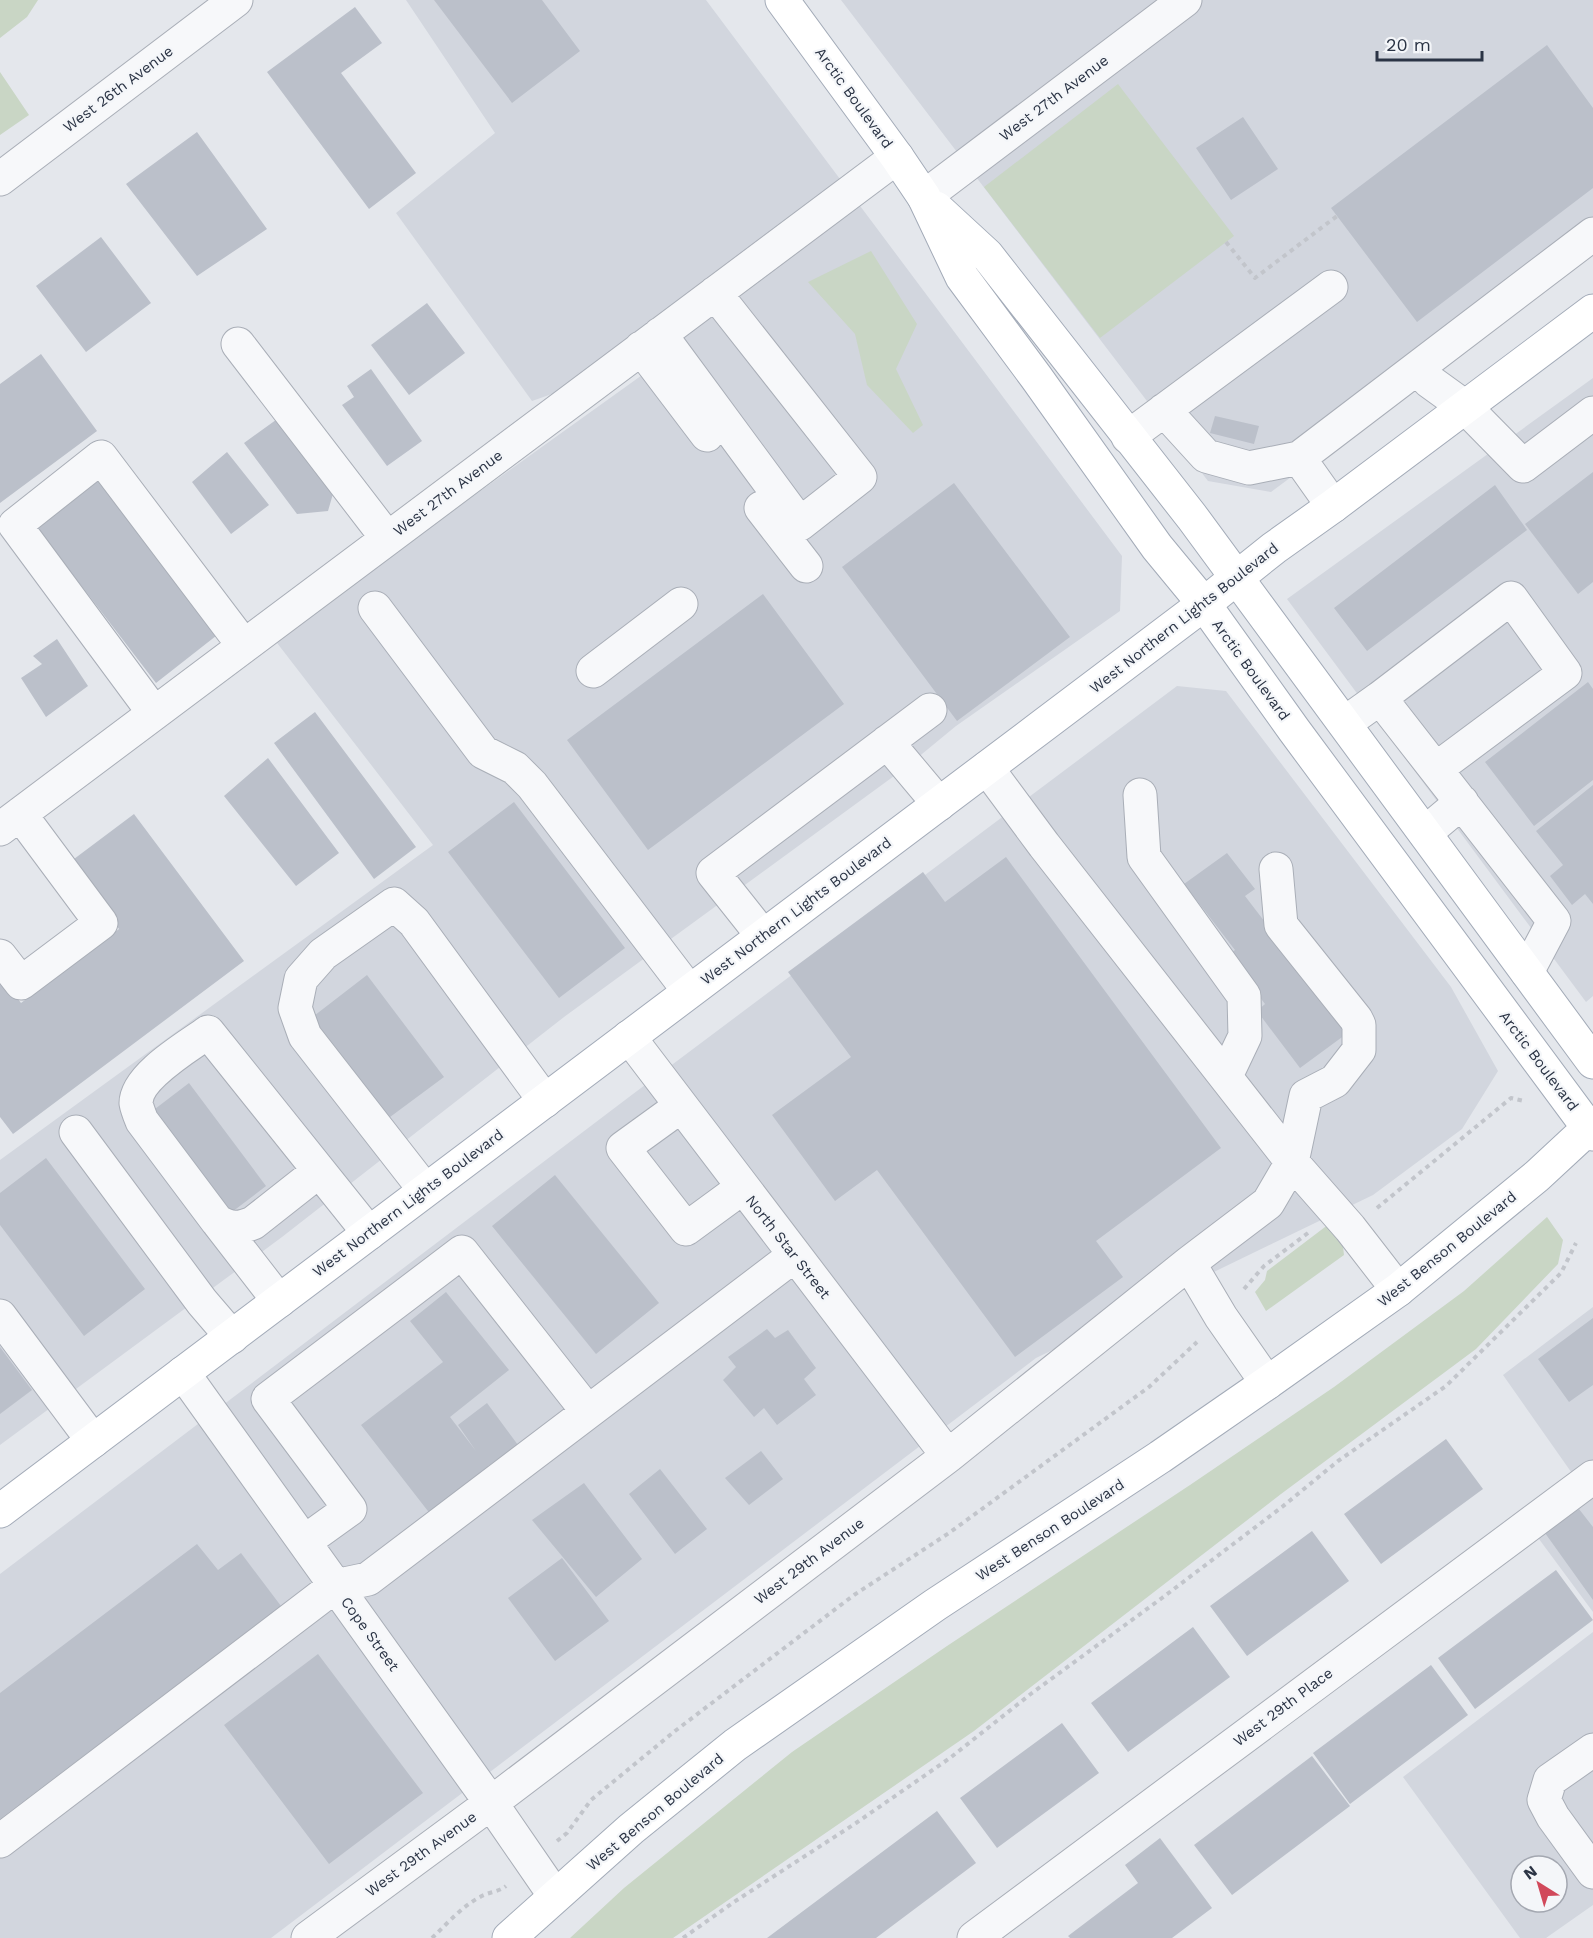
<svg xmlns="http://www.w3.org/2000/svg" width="1593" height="1938" viewBox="0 0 1593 1938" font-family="'Work Sans',sans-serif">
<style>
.built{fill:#d2d6de;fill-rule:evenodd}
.green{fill:#c9d6c5}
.building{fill:#bbc0ca}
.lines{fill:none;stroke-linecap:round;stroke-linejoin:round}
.minor-casing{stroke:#a9aeb7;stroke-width:35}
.major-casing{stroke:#a3abb8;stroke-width:35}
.path{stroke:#c2c5cb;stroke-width:4;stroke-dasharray:4.5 4.5;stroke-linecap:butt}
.minor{stroke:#f7f8fa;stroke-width:33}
.major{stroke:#fff;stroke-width:33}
.labels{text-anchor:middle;stroke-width:4.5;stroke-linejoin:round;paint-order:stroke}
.street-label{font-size:15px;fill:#2b3445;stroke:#f4f6f9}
</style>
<rect width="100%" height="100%" fill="#e4e7ec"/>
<path class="built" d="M406,0h300l416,556 -2,55 -164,115 -51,42 -341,249 -282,220 -282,208v-285l433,-315 -159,-206 403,-289 -145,51 -136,-188 99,-80z
M841,0h752v253l-322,239 -63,-11z
M1593,378v618l-7,6 -299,-403z
M1177,686l49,5 225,296 47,84 -36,58 -89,66 -337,163 -765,580h-271v-364l633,-480z
M1593,1307v305l-57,-77 52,-39 -85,-121z
M1593,1632v273l-47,33h-26l-117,-161zM1521,1866h36v36h-36z"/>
<path class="green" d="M0,0h38l-11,17 -27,21z
M0,72l29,43 -29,20z
M1118,84l116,152 -134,102 -116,-151z
M871,251l46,73 -21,45 27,56 -10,8 -46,-48 -12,-51 -47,-52z
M1547,1217l16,23 -5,24 -82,85 -195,145 -307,237 -301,207h-103l54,-50 168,-136 155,-106 243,-161 144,-98 130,-96z
M1329,1224l13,14 2,17 -78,56 -11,-19 10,-12 2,-9z"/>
<path class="building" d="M434,0h108l38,51 -68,52z
M355,7l27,36 -41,30 75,100 -47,36 -102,-137z
M1547,45l46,63v80l-176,134 -86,-114z
M1243,117l35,52 -47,31 -35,-52z
M197,132l70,97 -70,47 -71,-92z
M101,237l50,66 -65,49 -50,-66z
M427,303l38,50 -56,42 -38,-50z
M41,354l56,77 -97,72v-119z
M371,369l51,72 -35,25 -45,-61 12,-8 -7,-11z
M287,412l50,68 -9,31 -31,3 -53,-71z
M1215,416l44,10 -5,18 -44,-11z
M227,452l42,53 -38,29 -39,-52z
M1593,472v110l-15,12 -53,-70z
M100,475l121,157 -65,51 -122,-159z
M954,483l116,154 -113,84 -115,-154z
M1495,485l32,45 -160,121 -33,-43z
M763,594l81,110 -196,146 -81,-110z
M57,639l31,47 -42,31 -25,-39 21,-14 -9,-8z
M1588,682l5,7v91l-59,46 -49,-64z
M315,712l101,135 -42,32 -100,-136z
M268,758l71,95 -43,33 -72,-90z
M1593,785v119l-8,-10 -13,11 -22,-29 13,-11 -27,-34z
M514,802l111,146 -66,50 -111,-146z
M134,814l110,147 -231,173 -13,-17v-142l21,28 98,-74 -49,-67z
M1227,853l28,36 -10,7 104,136 -49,36 -43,-57 8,-7 -37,-49 7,-5 -51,-66z
M1006,857l215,291 -125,93 27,36 -108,80 -138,-187 -42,31 -63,-86 79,-58 -63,-85 135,-100 22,30z
M367,975l77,102 -58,43 -76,-101z
M189,1083l77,103 -38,29 -77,-103z
M46,1158l99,131 -61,47 -84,-111v-32z
M555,1175l104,128 -63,51 -104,-128z
M446,1292l63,78 -59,47 26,34 -18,-26 29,-22 31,42 -30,21 2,3 -59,46 -70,-90 82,-63 -33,-41z
M1593,1318v67l-24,17 -31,-43z
M767,1329l8,9 13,-8 28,38 -12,11 12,16 -39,30 -13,-17 -10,9 -31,-37 13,-13 -8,-10z
M0,1347l32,43 -32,24z
M1446,1439l37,50 -102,75 -37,-50z
M761,1451l22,28 -34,26 -24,-27z
M660,1469l47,60 -32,25 -46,-60z
M584,1483l58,76 -46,38 -64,-77z
M1579,1509l14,18v73l-48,-67z
M1312,1531l37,50 -102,75 -37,-50z
M197,1544l21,26 23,-17 40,53 -281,213v-126z
M562,1558l47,63 -54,40 -47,-63z
M1556,1570l37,50 -118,89 -37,-51z
M1193,1627l37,50 -102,75 -37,-49z
M318,1654l105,139 -94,71 -105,-139z
M1431,1665l37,50 -118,89 -37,-51z
M1062,1723l37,50 -102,75 -37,-50z
M1312,1756l38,50 -118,89 -38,-50z
M937,1811l39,52 -100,75h-109z
M1160,1838l52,70 -40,30h-102l-2,-2 70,-53 -13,-18z"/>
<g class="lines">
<defs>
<path id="minor" d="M0,179l236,-179
M924,197l261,-197
M660,334l140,190 60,-47 -145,-184
M238,344l149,194
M641,348l66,87
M1417,368l12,13 36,26 58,59 70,-53
M1164,410l42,46 43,12 50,-10 294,-224
M1128,437l203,-150
M1299,458l34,48
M761,508l45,58
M375,608l108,144 32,16 17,17 157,206
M593,671l88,-67
M1380,698l131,-100 54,75 -129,96
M154,713l-139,-188 86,-68 143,189
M1345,723l35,-25 174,223 -27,51
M887,742l52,62
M987,768l57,77 248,317 58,66 48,62
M1140,795l4,62 100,139 1,40 -19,40
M0,829l897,-672
M1425,833l37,-31
M763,936l-50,-63 217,-163
M0,956l21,27 80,-60 -81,-109
M629,1037l319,419
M681,1106l-58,42 63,81 56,-41
M76,1132l126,170 30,35
M319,1171l-66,52c-15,6 -22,6 -36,-2l-75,-100c-2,-5 -5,-12 -6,-18 0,-27 53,-57 72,-71l161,201
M425,1190l-120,-154 -10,-28 6,-29 22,-25 71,-50 20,18 131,179
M217,1221l62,80
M1189,1263l79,-60 24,-41 14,-66 29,-15 24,-31v-25l-3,-6 -75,-94 -5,-56
M0,1316l93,125
M183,1373l308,430 64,93
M304,1542l46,-33 -82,-110 194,-147 126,160
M1593,1750l-43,30 -6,20 9,17 40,55
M0,1841l335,-255 33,-7 427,-324
M308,1938l183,-135 457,-347 241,-193 32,54 46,66
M974,1938l619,-461"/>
<path id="major" d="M782,0l115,157 27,40 38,80 74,100 121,170 47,57 90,126 299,404
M936,208l51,47 205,262 401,545
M0,1511l1041,-784 163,-123 70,-56 59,-42 260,-195
M509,1938l122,-109 104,-84 200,-140 225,-148 107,-74 131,-93 139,-114 56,-52"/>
</defs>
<use href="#minor" class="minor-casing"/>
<use href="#major" class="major-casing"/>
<path class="path" d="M1226,242l29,36 82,-62
M1377,1208l134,-110 13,3
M1244,1289l20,-23 44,-33
M557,1841l10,-8 24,-33 84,-69 179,-136 95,-62 200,-146 48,-45
M432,1938c15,-14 29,-31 48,-41 8,-5 19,-5 26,-11
M683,1938l51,-36 122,-79 94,-65 82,-65 130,-95 120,-91 56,-46 108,-75 115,-113 15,-30"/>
<use href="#minor" class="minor"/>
<use href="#major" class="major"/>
</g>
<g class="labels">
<g class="street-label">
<text transform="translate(118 89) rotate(-37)" y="5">West 26th Avenue</text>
<text transform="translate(854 98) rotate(54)" y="5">Arctic Boulevard</text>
<text transform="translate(1054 98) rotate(-37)" y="5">West 27th Avenue</text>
<text transform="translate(448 493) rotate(-37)" y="5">West 27th Avenue</text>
<text transform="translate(1184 618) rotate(-38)" y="5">West Northern Lights Boulevard</text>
<text transform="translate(1251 670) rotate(54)" y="5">Arctic Boulevard</text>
<text transform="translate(796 911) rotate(-37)" y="5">West Northern Lights Boulevard</text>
<text transform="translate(1539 1061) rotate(53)" y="5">Arctic Boulevard</text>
<text transform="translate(408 1203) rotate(-37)" y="5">West Northern Lights Boulevard</text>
<text transform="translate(788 1247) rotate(52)" y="5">North Star Street</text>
<text transform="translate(1447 1249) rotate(-39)" y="5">West Benson Boulevard</text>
<text transform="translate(1050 1530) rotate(-33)" y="5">West Benson Boulevard</text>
<text transform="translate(809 1561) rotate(-37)" y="5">West 29th Avenue</text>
<text transform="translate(370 1634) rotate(54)" y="5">Cope Street</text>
<text transform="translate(1283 1707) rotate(-37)" y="5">West 29th Place</text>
<text transform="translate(655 1812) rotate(-40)" y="5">West Benson Boulevard</text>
<text transform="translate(421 1854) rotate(-36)" y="5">West 29th Avenue</text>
</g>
</g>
<g transform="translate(1539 1884) rotate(323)"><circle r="28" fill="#f4f6f9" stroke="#a4a8b1" stroke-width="1.5"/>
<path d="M0-4.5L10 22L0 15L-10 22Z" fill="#d1495b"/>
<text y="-9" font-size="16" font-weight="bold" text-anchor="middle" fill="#2b3445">N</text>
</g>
<path d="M1377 51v9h105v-9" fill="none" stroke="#2b3445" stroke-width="3"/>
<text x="1386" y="51" font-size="18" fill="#2b3445" stroke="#f4f6f9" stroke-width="4.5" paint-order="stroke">20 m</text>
</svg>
